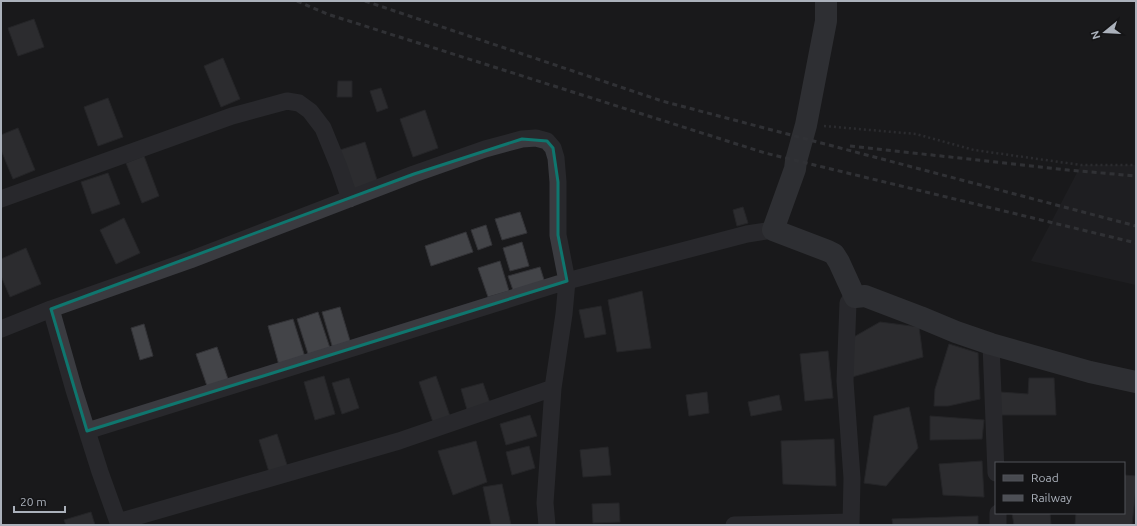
<svg xmlns="http://www.w3.org/2000/svg" width="1137" height="526" viewBox="0 0 1137 526" font-family="Ubuntu,sans-serif">
<style>
.built{fill:#252528}
.building{fill:#434448;stroke:#333337}
.lines{fill:none;stroke-linecap:round;stroke-linejoin:round}
.path{stroke:#404247;stroke-width:2.5;stroke-dasharray:2 3;stroke-linecap:butt}
.street{stroke:#3a3b40;stroke-width:17}
.secondary{stroke:#484a50;stroke-width:22}
.rail{stroke:#4d4f55;stroke-width:3;stroke-dasharray:5 4;stroke-linecap:butt}
.marked{fill:none;stroke:#0f766e;stroke-width:3;stroke-linejoin:round}
</style>
<rect width="100%" height="100%" fill="#19191b"/>
<path class="built" d="M1081,165h55v120l-105,-24z"/>
<path class="building" d="M34,19l10,28 -26,9 -10,-28z
M223,58l17,41 -19,8 -17,-41z
M338,81h14v16h-15z
M381,88l7,20 -11,4 -7,-21z
M108,98l15,39 -25,9 -14,-39z
M425,110l13,38 -25,9 -13,-38z
M18,128l17,42 -22,9 -12,-29v-15z
M365,142l13,41 -25,8 -16,-40z
M144,156l15,40 -17,7 -16,-40z
M108,173l12,31 -28,10 -11,-32z
M743,207l5,16 -11,3 -4,-16z
M520,212l7,21 -25,7 -7,-21z
M124,218l16,35 -24,11 -16,-34z
M486,225l6,20 -14,5 -7,-20z
M466,232l7,20 -42,14 -6,-20z
M522,242l7,24 -19,5 -7,-23z
M26,248l15,36 -31,13 -9,-21v-17z
M500,261l9,30 -21,6 -10,-29z
M540,267l5,16 -31,10 -6,-17z
M642,291l9,57 -34,4 -9,-52z
M601,306l5,28 -21,4 -6,-28z
M340,307l11,37 -18,5 -11,-37z
M318,312l13,39 -22,6 -12,-38z
M293,319l12,38 -26,8 -11,-39z
M880,322l39,5 4,30 -71,20v-39z
M144,324l9,32 -13,4 -9,-32z
M949,344l29,9 2,46 -32,7h-14l1,-17z
M217,347l12,35 -21,7 -12,-35z
M828,351l5,47 -28,3 -5,-47z
M324,376l11,38 -20,6 -11,-38z
M436,376l15,43 -17,6 -15,-43z
M349,378l10,30 -17,6 -10,-31z
M1029,378h25l2,37h-56v-23l28,2z
M483,383l8,23 -23,7 -7,-24z
M707,392l2,21 -20,3 -3,-21z
M779,395l3,15 -31,6 -3,-14z
M909,407l9,41 -32,38 -22,-3 10,-67z
M530,415l7,21 -31,9 -6,-21z
M930,416l54,4 -2,19 -52,1z
M277,434l11,34 -18,7 -11,-35z
M834,439l2,47 -53,-2 -2,-43z
M476,441l11,41 -34,13 -15,-44z
M529,446l6,22 -23,7 -6,-23z
M608,447l3,28 -28,2 -3,-27z
M982,461l2,36 -41,-2 -4,-31z
M1124,475l12,1v12l-4,37h-57l1,-12h48z
M502,484l9,41h-20l-8,-38z
M619,503l1,19 -27,1 -1,-19z
M91,512l4,13h-29l-2,-5z
M1012,513h38l1,12h-37z
M978,516v9h-85l-1,-6z"/>
<g class="lines">
<path class="path" d="M824,126l92,8 58,16 107,15h55"/>
<path class="street" d="M1,199l231,-83 55,-15 12,2 11,8 13,17 16,39 11,32
M51,309l23,81 26,82 19,53
M1,329l50,-20 139,-49 224,-86 71,-25 37,-10 14,-1 11,3 6,7 3,10 2,24v53l9,46 -3,33 -11,74 -8,115 2,22
M991,344l5,129
M87,431l480,-150 180,-47 26,-4
M998,513v12
M118,522l281,-81 154,-53
M734,525l117,-3
M851,525l1,-47 -7,-97 3,-78 2,-3 5,-3"/>
<path class="secondary" d="M826,1v20l-20,104 -10,36 -1,8 -22,61 55,21 6,3 5,8 16,35 10,-1 55,21 36,15 35,12 99,28 46,10"/>
<path class="rail" d="M297,1l30,13 438,139 371,90
M365,1l297,100 474,125
M850,146l218,24 68,6"/>
</g>
<path d="M0 0H1137V526H0ZM522,139l25,2 6,7 5,34v53l9,46 -480,150 -36,-122 363,-135z" fill="#19191b" fill-opacity=".55" fill-rule="evenodd"/>
<path class="marked" d="M522,139l25,2 6,7 5,34v53l9,46 -480,150 -36,-122 363,-135z"/>
<rect width="1137" height="526" fill="none" stroke="#abb1bb" stroke-width="4"/>
<rect x="995" y="462" width="130" height="52" fill="#141416" stroke="#505358"/>
<rect x="1003" y="475" width="20" height="6" fill="#484a50" stroke="#505358"/>
<text x="1031" y="482" font-size="12" fill="#abb1bb">Road</text>
<rect x="1003" y="495" width="20" height="6" fill="#4d4f55" stroke="#505358"/>
<text x="1031" y="502" font-size="12" fill="#abb1bb">Railway</text>
<g transform="translate(1105 32) rotate(252)" stroke="#141416" stroke-width="3" paint-order="stroke">
<path d="M0-3L7 15L0 10L-7 15Z" fill="#abb1bb"/>
<text y="-6" font-size="11" font-weight="bold" text-anchor="middle" fill="#abb1bb">N</text>
</g>
<path d="M14 506v6h51v-6" fill="none" stroke="#abb1bb" stroke-width="2"/>
<text x="20" y="506" font-size="12" fill="#abb1bb" stroke="#141416" stroke-width="3" paint-order="stroke">20 m</text>
</svg>
